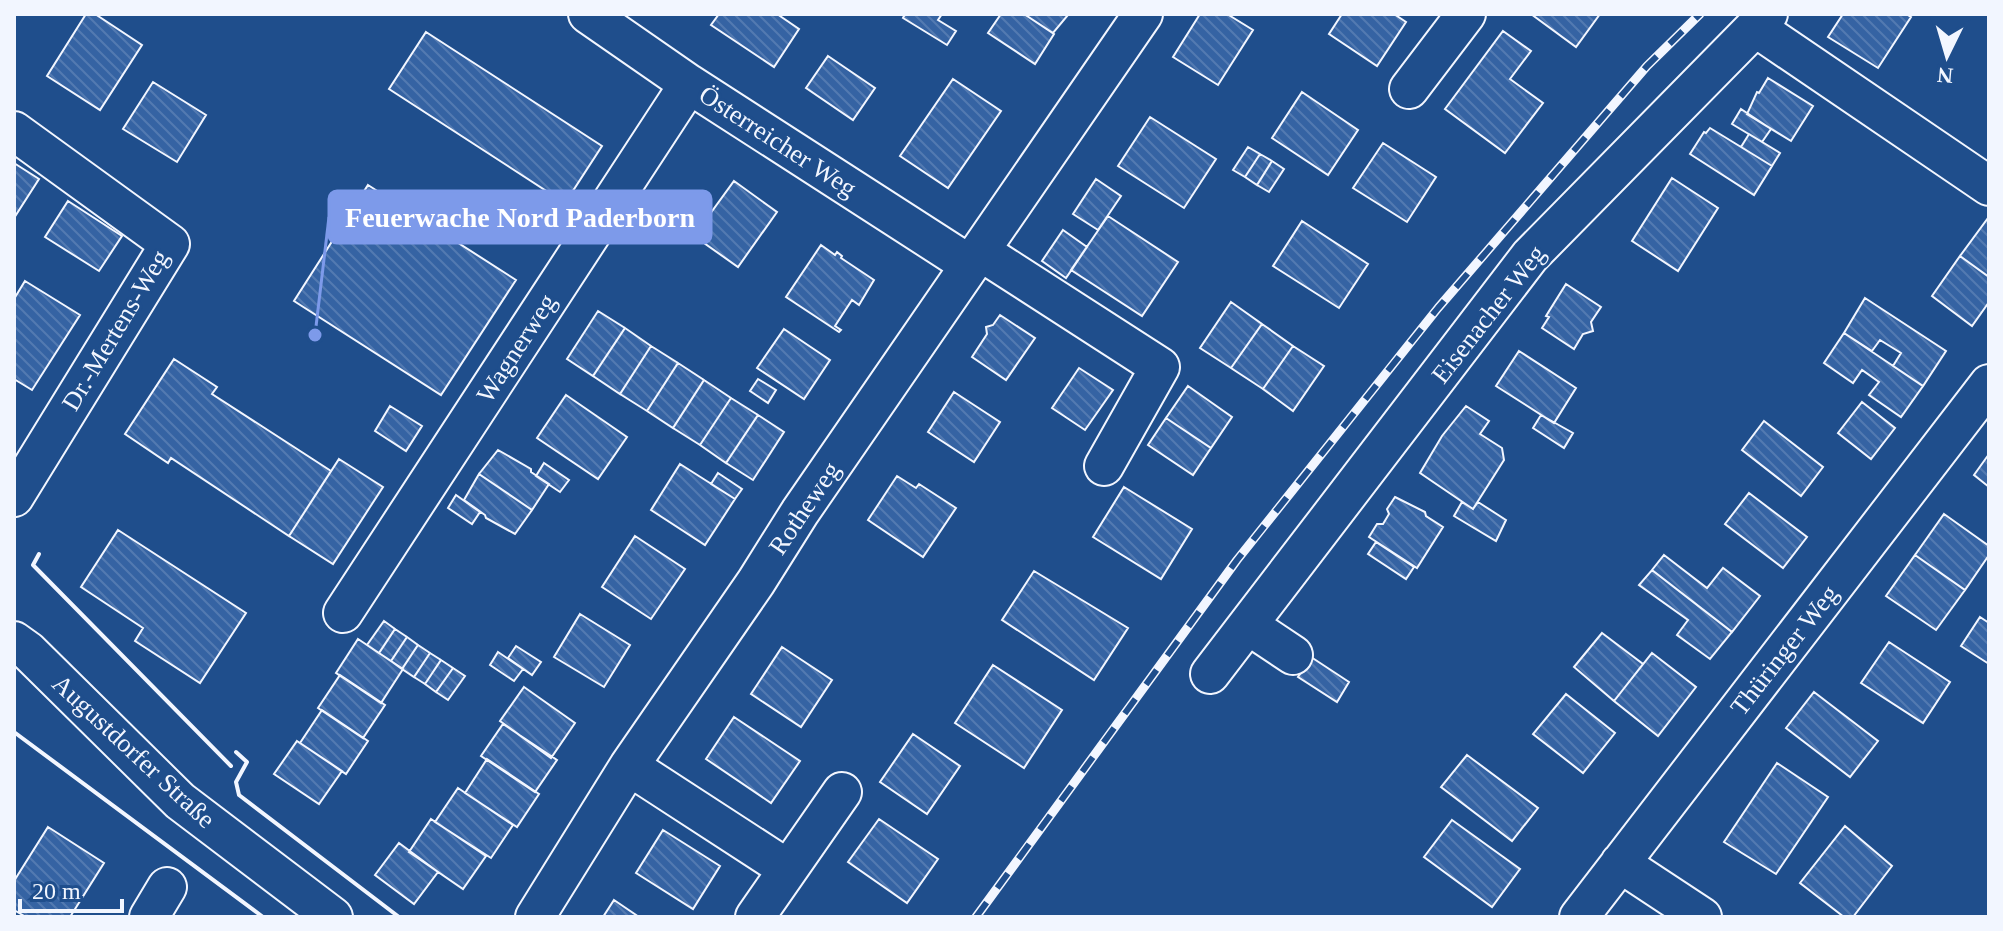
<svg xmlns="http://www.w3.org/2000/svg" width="2003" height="931" viewBox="0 0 2003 931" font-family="'Times New Roman',serif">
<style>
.building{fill:url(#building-back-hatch);stroke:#f2f6ff;stroke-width:2}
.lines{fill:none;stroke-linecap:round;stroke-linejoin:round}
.minor-casing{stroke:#f2f6ff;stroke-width:42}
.minor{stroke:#1f4e8c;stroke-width:38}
.rail-casing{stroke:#f2f6ff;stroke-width:9}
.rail{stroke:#1f4e8c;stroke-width:6;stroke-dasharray:18;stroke-linecap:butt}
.wall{stroke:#f2f6ff;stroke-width:4}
.labels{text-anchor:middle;stroke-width:6;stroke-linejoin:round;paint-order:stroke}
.street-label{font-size:26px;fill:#f2f6ff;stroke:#1f4e8c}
.leader{fill:none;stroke:#7d9aea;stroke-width:3}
.callout-dot{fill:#7d9aea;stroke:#1f4e8c;stroke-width:3}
.callout{fill:#7d9aea;stroke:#7d9aea;stroke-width:3}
.callout-label{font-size:28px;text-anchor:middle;font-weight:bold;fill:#fff}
</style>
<defs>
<pattern id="building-back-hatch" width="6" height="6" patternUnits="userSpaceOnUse" patternTransform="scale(2)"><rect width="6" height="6" fill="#3563a3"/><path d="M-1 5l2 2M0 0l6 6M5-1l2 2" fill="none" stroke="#537ab1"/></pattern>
</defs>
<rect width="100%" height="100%" fill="#1f4e8c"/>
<path class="building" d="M86,14h9l47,31 -42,65 -53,-34z
M719,14h58l22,15 -25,38 -63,-42z
M905,14h37l-4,6 18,11 -9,14 -44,-27z
M1001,14h23l30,20 -19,30 -47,-31z
M1024,14h41l3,1 -15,18z
M1200,14h27l26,16 -35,55 -45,-28z
M1342,14h52l12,8 -29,44 -48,-32z
M1531,14h69l-24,33z
M1843,14h63l5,3 -33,51 -50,-31z
M1503,31l28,20 -21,28 33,24 -38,50 -60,-44z
M426,32l176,114 -37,57 -176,-114z
M828,56l47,32 -22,32 -47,-32z
M1768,78l45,28 -22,35 -44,-27 10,-22 2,1z
M953,79l48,32 -53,77 -48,-32z
M153,82l53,33 -29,47 -54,-33z
M1302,92l56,38 -30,45 -56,-37z
M1741,109l30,20 -9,13 -30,-18z
M1150,117l66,42 -32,49 -66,-42z
M1710,128l62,38 -18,29 -64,-41 14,-22 2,1z
M1749,134l31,19 -8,13 -31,-19z
M1383,143l53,34 -29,45 -54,-34z
M1248,147l12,7 -15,23 -12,-7z
M1260,154l12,7 -15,24 -12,-8z
M1272,161l12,8 -15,23 -12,-7z
M14,163l25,16 -25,39z
M1672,178l46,30 -40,63 -46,-30z
M1096,179l25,17 -23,34 -25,-16z
M734,181l43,31 -39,55 -44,-31z
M368,185l148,95 -75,115 -147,-94z
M68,201l54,35 -23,35 -54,-34z
M1108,216l70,46 -36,54 -71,-46z
M1988,218h1v59l-29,-21z
M1302,221l66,43 -29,44 -66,-42z
M1063,230l24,17 -21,31 -24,-17z
M821,245l14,10 2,-3 5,4 -1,2 33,22 -15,25 -7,-5 -17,26 6,4 -2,2 -53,-35z
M1960,256l29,21v25l-17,24 -40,-30z
M25,281l55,34 -48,75 -18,-11v-80z
M1566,284l35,23 -10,15 2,9 -10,3 -9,15 -32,-21 7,-11 -3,-1z
M1865,298l81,53 -23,35 -30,-20 8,-13 -21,-13 -8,11 -28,-18z
M1231,302l31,22 -31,44 -31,-20z
M598,311l27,17 -32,48 -26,-17z
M1000,315l35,23 -29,42 -34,-23 15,-23 -1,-7 7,-2z
M1262,324l31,22 -30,43 -32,-21z
M625,328l26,18 -31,48 -27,-18z
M784,329l46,31 -26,39 -47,-31z
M1844,333l79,53 -22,31 -32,-22 10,-13 -17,-12 -9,13 -29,-20z
M651,346l27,17 -31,48 -27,-17z
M1293,346l31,20 -31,45 -30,-22z
M1519,351l57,37 -22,35 -58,-37z
M174,359l43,28 -5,7 119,77 -42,65 -118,-78 -3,5 -43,-29z
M678,363l26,17 -31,48 -26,-17z
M1079,368l34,22 -28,40 -33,-22z
M758,379l18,11 -8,13 -18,-12z
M704,380l27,18 -31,47 -27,-17z
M1188,386l44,31 -21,31 -45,-30z
M954,392l46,30 -26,40 -46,-30z
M566,395l61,42 -29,42 -61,-41z
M731,398l27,17 -32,48 -26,-18z
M1862,402l33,26 -24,31 -33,-26z
M390,406l32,20 -16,25 -31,-20z
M1466,406l23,15 -9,13 22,14 2,12 -31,49 -53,-36 22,-37z
M758,415l26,17 -31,48 -27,-17z
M1541,415l32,18 -9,15 -31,-20z
M1166,418l45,30 -18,27 -45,-30z
M1764,421l59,46 -22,29 -59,-46z
M498,450l33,19v3l18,12 -17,26 -53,-36z
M1989,454v33l-15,-12z
M339,459l44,28 -50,77 -44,-28z
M544,463l25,17 -9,12 -24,-16z
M680,464l55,35 -30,46 -54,-35z
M718,473l24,16 -7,10 -24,-15z
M479,474l53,36 -17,24 -29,-16 -1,-3 -21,-15z
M897,476l19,12 3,-4 37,24 -33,49 -55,-37z
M1124,487l68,42 -31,50 -68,-42z
M1749,493l58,44 -24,31 -58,-44z
M456,495l24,17 -8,12 -24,-16z
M1395,497l30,15 1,4 17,11 -26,41 -48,-31 8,-13h6l6,-10 -2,-5z
M1462,502l11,7 5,-7 28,18 -10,21 -42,-25z
M1944,514l45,32v9l-24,35 -50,-35z
M118,530l128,83 -46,70 -65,-42 8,-13 -62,-41z
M635,536l50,33 -34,50 -49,-32z
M1376,542l38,25 -8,12 -38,-25z
M1664,555l43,33 16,-20 37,28 -28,36 -80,-62z
M1915,555l50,35 -29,40 -50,-34z
M1652,570l80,62 -22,27 -33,-24 11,-15 -49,-35z
M1034,571l94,57 -34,52 -92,-60z
M580,614l50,31 -26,42 -50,-30z
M1980,617l9,6v41l-28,-18z
M384,621l11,8 -16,24 -12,-8z
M395,629l12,8 -16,24 -12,-8z
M1602,633l41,31 -29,37 -40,-34z
M407,637l11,8 -16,24 -11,-8z
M358,639l45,30 -22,34 -45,-30z
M1889,642l61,40 -27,41 -62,-40z
M418,645l12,8 -16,24 -12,-8z
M516,646l25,16 -9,13 -24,-17z
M782,647l50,33 -31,47 -50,-33z
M498,652l25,17 -9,12 -24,-16z
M430,653l11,7 -16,24 -11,-7z
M1652,653l44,34 -38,49 -44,-35z
M1311,657l38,25 -12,20 -39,-25z
M441,660l12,8 -17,24 -11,-8z
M993,665l69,45 -38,58 -69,-45z
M453,668l12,8 -17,24 -12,-8z
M340,675l45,30 -22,33 -45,-30z
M524,687l51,36 -24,35 -51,-37z
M1814,692l64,49 -28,36 -64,-49z
M1566,694l49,39 -32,40 -50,-39z
M322,710l46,31 -22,33 -46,-31z
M734,717l66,44 -29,42 -65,-44z
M503,724l54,36 -22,32 -54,-36z
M913,734l47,32 -33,48 -47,-32z
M297,741l45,30 -23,33 -45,-30z
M1467,755l71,53 -26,33 -71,-54z
M487,759l52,35 -22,33 -52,-34z
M1777,763l51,34 -52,77 -52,-32z
M458,788l55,37 -22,33 -56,-36z
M431,819l55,37 -23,33 -54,-37z
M879,819l59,40 -31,44 -59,-41z
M1452,820l68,49 -28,38 -68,-50z
M1845,826l47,40 -39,51h-9l-44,-34z
M48,827l56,36 -34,54h-44l-12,-7v-29z
M663,830l57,36 -27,43 -57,-36z
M399,843l39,29 -24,32 -39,-29z
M614,900l25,17h-36z"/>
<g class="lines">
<defs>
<path id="minor" d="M588,14l101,70 281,181
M1755,27l234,159
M1409,89l57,-75
M14,131l156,113 -156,253
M980,251l180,116 -56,99
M343,613l346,-529
M1248,625l45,30
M14,641l14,10 152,150 153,116
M1210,674l320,-418 238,-242
M629,766l157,102
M1620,863l82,54
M149,917l18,-30
M535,917l94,-151 127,-184 44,-70 343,-498
M755,917l87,-125
M1579,917l410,-533"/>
</defs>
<use href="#minor" class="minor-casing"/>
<use href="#minor" class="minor"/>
<defs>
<path id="rail" d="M976,917l261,-357 201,-252 209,-242 53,-52"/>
</defs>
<use href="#rail" class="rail-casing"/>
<use href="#rail" class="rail"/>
<path class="wall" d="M39,554l-6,11 198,201
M14,732l249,185
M236,752l11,10 -11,20 3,13 160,122"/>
</g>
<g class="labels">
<g class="street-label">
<text transform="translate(778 141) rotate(33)" y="9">Österreicher Weg</text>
<text transform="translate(1488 314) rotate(-52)" y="9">Eisenacher Weg</text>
<text transform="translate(115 330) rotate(-59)" y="9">Dr.-Mertens-Weg</text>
<text transform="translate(516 348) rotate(-57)" y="9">Wagnerweg</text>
<text transform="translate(804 508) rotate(-56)" y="9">Rotheweg</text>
<text transform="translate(1784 650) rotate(-52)" y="9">Thüringer Weg</text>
<text transform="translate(134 751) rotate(43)" y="9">Augustdorfer Straße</text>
</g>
</g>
<path class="leader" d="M315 335L329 217"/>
<circle class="callout-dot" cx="315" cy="335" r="8"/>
<rect class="callout" x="329" y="191" width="382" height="52" rx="8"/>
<g class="callout-label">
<text x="520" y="227">Feuerwache Nord Paderborn</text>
</g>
<rect width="2003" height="931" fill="none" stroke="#f2f6ff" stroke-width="32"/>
<g transform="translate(1947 56) rotate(185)" stroke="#1f4e8c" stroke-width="6" paint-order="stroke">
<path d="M0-6L14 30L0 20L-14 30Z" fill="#f2f6ff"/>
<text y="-12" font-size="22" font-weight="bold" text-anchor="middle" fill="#f2f6ff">N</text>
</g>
<path d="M20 899v12h102v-12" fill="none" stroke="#f2f6ff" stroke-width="4"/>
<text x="32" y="899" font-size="24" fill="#f2f6ff" stroke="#1f4e8c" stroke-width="6" paint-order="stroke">20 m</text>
</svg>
